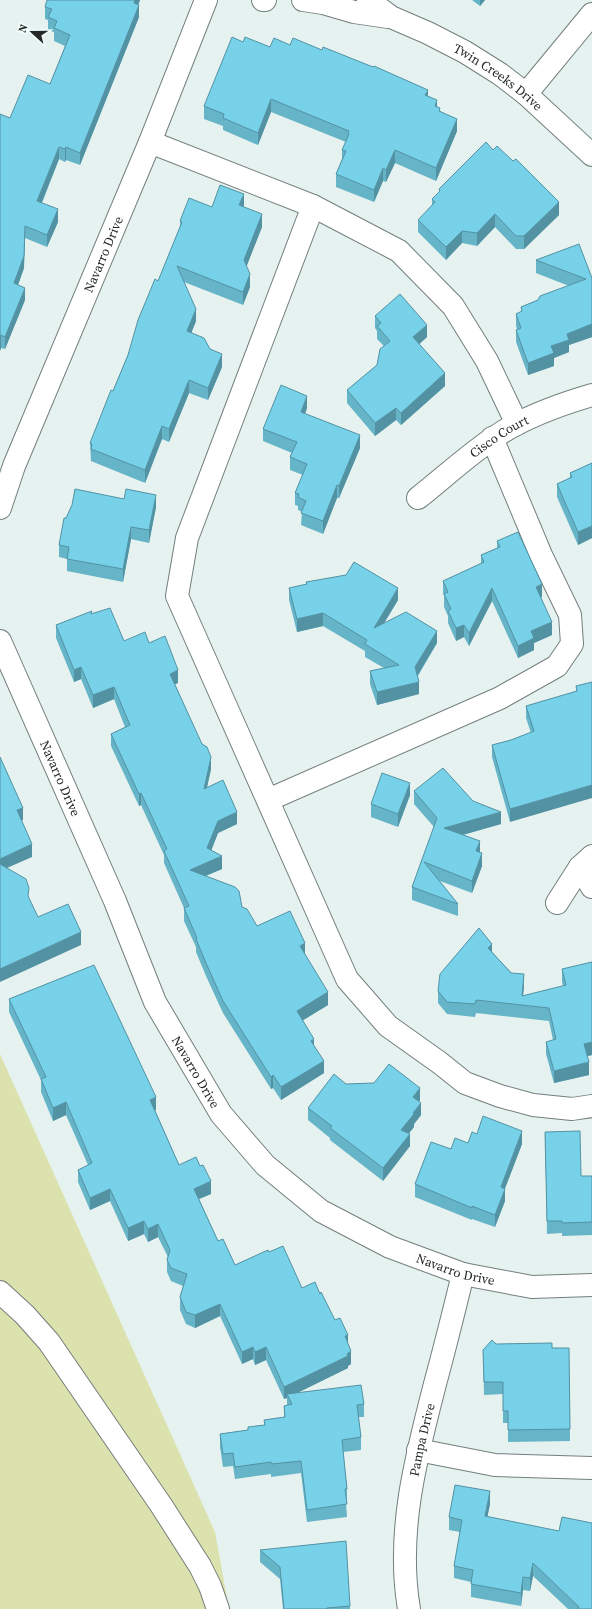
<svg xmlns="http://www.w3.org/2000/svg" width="592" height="1609" viewBox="0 0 592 1609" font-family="'Source Serif 4',serif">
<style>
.green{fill:#dce2ad}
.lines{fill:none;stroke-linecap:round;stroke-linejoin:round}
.minor-casing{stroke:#737f7c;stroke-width:24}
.minor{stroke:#fff;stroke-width:22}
.wall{fill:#66b4c8}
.shaded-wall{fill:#5392a3}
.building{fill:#77d1e9;stroke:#5392a3}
.labels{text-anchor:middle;stroke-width:3;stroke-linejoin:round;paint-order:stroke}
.street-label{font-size:13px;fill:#252a29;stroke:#f2fffc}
</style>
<rect width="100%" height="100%" fill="#e5f2ef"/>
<path class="green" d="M0,1054l215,478 14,77h-229z"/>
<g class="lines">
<defs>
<g id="minor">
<path d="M263,0h2"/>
<path d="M303,0l20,3 31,9 34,5"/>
<path id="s1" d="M368,0l23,17 37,16 37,19 35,22 26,20 66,61"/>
<path d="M526,94l66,-80"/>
<path d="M150,142l163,64 86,45 54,55 34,55 30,63"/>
<path d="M313,206l-126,332 -10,58 170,383 41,47 52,37 25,20 35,13 33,9 39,4 20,-3"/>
<path id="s2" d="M418,498c24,-19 48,-41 74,-59 29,-21 66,-34 100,-44"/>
<path id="s3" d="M0,508l14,-42 136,-324 56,-142"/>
<path id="s4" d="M0,641l115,260 40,101 66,112 44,51 56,46 69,36 73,27 69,13 60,-2"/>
<path d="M268,800l232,-102 57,-32 15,-22 -2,-29 -29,-60 -49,-117"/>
<path d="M580,867l12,20"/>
<path d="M557,903l23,-36 12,-11"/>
<path d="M0,1292l25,23 24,27 112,163 39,61 10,20 8,23"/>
<path d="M418,1450l77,15 97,3"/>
<path id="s5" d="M409,1609c-13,-76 7,-152 26,-225 10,-37 19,-73 28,-110"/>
</g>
</defs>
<use href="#minor" class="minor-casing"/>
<use href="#minor" class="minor"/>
</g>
<path class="wall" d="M140,0l-2,5 1,12 -59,148 -14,-5 -1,2 -6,-3 -17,44 16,19 -11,25 -22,-9 -1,30 -6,17 7,15 -20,49 -4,-1 -1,3 10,-233 40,-34 15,-38 -11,-5v-9l-6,-2v-10l-3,-1v-12z
M472,0h13l-5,6z
M243,42l27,5 20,-2 138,51 29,35 -21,50 -41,-18 -9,19 -3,-1 -9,21 -38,-15v-13l6,-15v-9l4,-8 -75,-30 -13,33 -35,-15v-4l-19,-7v-13z
M439,189l120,26 -35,34h-8l-21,-22 -18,19 -15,-3 -16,17 -28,-28v-12l14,-14v-7l7,-7z
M212,207h31l19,20 -16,39 4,21 -7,18 -59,-23 12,39 -5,12 19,16 12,18 -14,33 -19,-7 -20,49 -7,-3 -17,44 -54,-22 -1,-18 23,-52 45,-110 22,-53v-7z
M536,260l56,18v59l-23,8v7l-15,6v8l-26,9 -12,-33v-12l1,-1 -1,-3v-12l5,-2v-5l48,-21 -33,-13z
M375,316l52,21 -8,7 26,42 -44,39 -5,-5 -21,16 -28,-33v-13l30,-25 7,-19 -7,-7v-8l-2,-3z
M307,408l-2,6 55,34 -21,50h-2l-14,36 -22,-9 1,-13 -4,-2v-4l-3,-1v-12l8,-18 -13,-5v-13l2,-4 -29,-12v-12z
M592,463v75l-14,7 -21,-48v-13l13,-6v-5z
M156,507l-7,36 -18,-4 -8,43 -56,-11v-12l-8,-2v-12l7,-27z
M497,541l45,56h-1l11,38 -18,8v7l-16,8 -26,-57 -23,45 -5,-9 -8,4 -8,-18v-7l-4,-9v-11l-1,-3v-12l38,-17v-9l16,-7z
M306,582l92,18 -14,23 53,20 -19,33 1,18 -42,11 -7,-21v-13l14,-3 -19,-11v-6l-42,-25 -26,6 -8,-32v-12l17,-3z
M92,614l32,27 25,2 29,40 -3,1 36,85 -4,18 30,37 -19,9 -7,18 11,18 -16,7 36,31 15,19 48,28 23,51 -25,15 11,26 10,27 -43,27 -8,-12 -2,1 -48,-76 -17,-37 -10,-24v-5l-12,-26v-13l-20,-45v-8l-23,-50 -2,1 -28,-60v-12l14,-7 -11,-28 -21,9 -12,-29 -7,3 -18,-44v-13z
M592,682l-82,140 -18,-65v-12l19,-5 20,-7 -5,-15v-12l50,-14v-6z
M414,791l59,10 28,23 -38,11 17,18 2,13 -10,27 -32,-12 18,23v12l-46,-16v-13l22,-60 -20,-23z
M410,795l-12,32 -27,-10v-13z
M492,952l32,34 -1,10 40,-10 -1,-4v-13l30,-7v93l-5,1 2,19 -35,8 -8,-29v-12l7,-2 -4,-19 -73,-8 -1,4 -28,-3 -9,-11v-12z
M9,999l147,111h-1l24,55 32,29 -12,5 19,42 17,24 34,-13 33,36 18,6 28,50 3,20 -3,2v2l-51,25 67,11v13h-6l3,20v13l-18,2 4,37v13h-1l1,15 -40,5 -6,-49 -30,4v-3l-36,5 -2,-13 -10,1 -3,-20v-13l28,-4v-3l16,-2v-5l20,-3v-11l3,-1v-7l-3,1 -18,-39 -11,5 -2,-6 -11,5 -22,-48 -25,12 -9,-4 -6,-14v-13l3,-11 -12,-5 -4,-9v-12l1,-3 -10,-20 -10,5 -4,-8 -16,7 -18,-40 -20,9 -12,-28v-12l10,-5 -22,-50 -13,6 -12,-29v-12l-32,-68z
M346,1084l74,16 -1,1 2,14 -7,9v3l-5,6 1,13 -27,35 -53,-41v-2l-22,-18v-12z
M545,1132l36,44h11v59l-30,1v-3l-15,1z
M477,1134l45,10 -17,44v13l-10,26 -23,-8v1l-57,-23v-13l36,-35 17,-6z
M496,1344l56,4h17l1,93 -62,1v-19h-5v-29l-19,1 -1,-45z
M490,1504l-3,13 105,92h-24l-35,-33 -3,15 -7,-1 -2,16 -50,-9v-15l-17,-4v-12l6,-34 -11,-2v-13z
M260,1550l90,56v3h-67l-3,-30 -20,-17z"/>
<path class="shaded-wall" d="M135,0h5l-6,16v-13z
M480,0h5l-5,6z
M139,5v12l-59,148v-12z
M428,90v12l-3,-7z
M271,99v13l-13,33v-12z
M437,100v13l-2,-7z
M457,119v12l-21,50v-13z
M59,147v12l-22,55v-13z
M66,147v13l-1,2v-13z
M395,150v13l-9,19v-12z
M383,168v13l-9,21v-12z
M244,194v12l-5,12v-13z
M559,202v13l-35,34v-13z
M58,209v13l-11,25v-12z
M262,214v13l-18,46v-13z
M495,214v13l-18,19v-13z
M25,226l-1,42 -10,28v-13z
M462,231v12l-16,17v-13z
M250,274v13l-7,18v-13z
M25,288v12l-20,49v-12z
M196,309v12l-9,23v-13z
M592,324v13l-23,8v7l-15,6v8l-26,9v-12l39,-29z
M427,325v12l-14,13v-13z
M1,335v13l-1,3v-12z
M222,354v13l-14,33v-12z
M445,373v13l-44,39v-12z
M189,380v13l-20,49v-13z
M307,396v12l-6,16v-12z
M396,408v12l-21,16v-13z
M162,426v13l-17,44v-13z
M360,435v13l-21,50v-12z
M337,485v13l-14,36v-13z
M156,495v12l-7,36v-13z
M592,526v12l-14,7v-13z
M131,527v12l-8,43v-13z
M542,584v13l-6,2v-12z
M398,588v12l-24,40v-12z
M492,588v13l-23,45v-13z
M323,613v13l-26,6v-13z
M552,622v13l-18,8v7l-16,8v-12l13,-15z
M464,625v12l-8,4v-13z
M437,631v12l-22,36v-12z
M81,667v12l-7,3v-12z
M178,670v13l-8,3v-12z
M419,682v12l-42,11v-13z
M114,687v12l-21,9v-13z
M211,757v12l-7,32v-12z
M410,783v12l-12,32v-13z
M592,785v13l-82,24v-13z
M141,793v12l-2,1v-12z
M23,808v12l-6,3v-13z
M237,812v12l-19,9 -11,28v-13l11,-27z
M501,812v12l-57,16v-12z
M480,841v13l-4,-3z
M32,844v13l-32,14v-12z
M482,853v13l-10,27v-12z
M222,856v13l-32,13v-12z
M81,932v13l-81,37v-13z
M305,943v13l-5,-10z
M492,944v13l-4,-9z
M524,974v12l-2,19v-9z
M328,992v13l-31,19v-13z
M314,1039v13l-3,-11z
M592,1042v13l-8,2v-13z
M324,1061v12l-43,27v-13z
M589,1062v13l-35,8v-12z
M273,1075v13l-2,1v-12z
M420,1088v12l-7,9v-12z
M156,1097v13l-6,2v-12z
M66,1102v13l-13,6v-13z
M421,1103v12l-7,9v3l-13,16v-13l12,-17z
M522,1131v13l-21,55v-12z
M410,1134v12l-27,35v-13z
M211,1181v13l-17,7v-12z
M110,1189v12l-20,9v-12z
M505,1189v12l-10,26v-12z
M144,1221v13l-16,7v-13z
M158,1224v13l-10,5v-13z
M220,1304v12l-25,12v-13z
M348,1335v12l-3,-11z
M253,1347v12l-11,5v-12z
M266,1347v13l-11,5v-13z
M351,1351v13l-3,2v2l-59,29 -2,-3v4l-3,1v-12z
M490,1491v13l-5,25v-13z
M533,1563v13l-3,15v-13z
M523,1577v13l-2,16v-13z"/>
<path class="building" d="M47,0h88l-1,3 5,2 -59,148 -14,-6 -1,2 -6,-2 -22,54 21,8 -11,26 -22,-9 -1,30 -10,27 11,5 -20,49 -4,-2 -1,4v-225l10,4 18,-43 22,9 20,-49 -16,-7 3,-7 -9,-4 4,-8 -7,-2z
M232,37l11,5 2,-5 25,10 4,-9 16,7 3,-7 29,12 1,-3 50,20 1,-1 54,24 -3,5 12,5 -2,6 5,2 -1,3 18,8 -21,49 -41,-18 -9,20 -3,-2 -9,22 -38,-16 10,-23 -4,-1 7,-16 -1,-1 1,-2 -78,-32 -13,34 -35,-15 1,-4 -20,-8z
M486,142l7,8 4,-4 16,15 3,-2 43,43 -35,34h-8l-21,-22 -18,19 -15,-2 -16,16 -28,-27 17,-18 -3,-3 8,-8 -1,-2z
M220,185l24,9 -5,11 23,9 -18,46 6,14 -7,18 -66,-26 19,43 -9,22 17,7 6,11 12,5 -14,34 -19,-8 -20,49 -7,-3 -17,44 -54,-21 1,-5 -2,-1 21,-53 2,1 15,-36 10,-35 17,-41 3,2 24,-59 -2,-1 9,-23 23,9z
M579,244l13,34v46l-25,10 2,6 -18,6 3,7 -26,10 -12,-33 5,-2 -5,-14 6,-3 -1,-4 17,-7 2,-4 46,-17 -50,-19z
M400,294l27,31 -14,12 32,36 -44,40 -5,-5 -21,15 -28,-33 30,-25 3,-16 10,-8 -13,-15 4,-3 -6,-7z
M281,385l26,11 -6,16 59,23 -21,51 -2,-1 -14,36 -22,-8 5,-12 -8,-4 1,-3 -4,-1 12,-29 -17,-7 7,-15 -34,-13z
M592,463v63l-14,6 -21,-48 15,-7 -2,-4z
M75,489l49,10 2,-10 30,6 -7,35 -18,-3 -8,42 -56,-10 2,-12 -10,-2 5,-27h2l6,-13z
M518,532l24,52 -6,3 16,35 -21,9 3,7 -16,8 -26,-58 -23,45 -5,-8 -8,3 -8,-17 3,-2 -7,-15 4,-2 -5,-11 41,-19 -3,-7 19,-8 -3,-6z
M354,562l44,26 -24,40 32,-16 31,19 -22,36 4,15 -42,10 -7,-21 29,-6 -34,-21 2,-4 -44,-27 -26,6 -8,-31 18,-4 -1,-2 40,-7z
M110,608l14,33 21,-9 4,11 16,-7 13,34 -8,4 32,70 5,3 4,10 -7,32 19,-9 14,32 -19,9 -11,27 15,8 -32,14 45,17 4,4 3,16 5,2 10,17 33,-15 15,32 -5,3 28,46 -31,19 17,28 -3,2 13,20 -43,26 -8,-12 -2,2 -48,-76 -17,-38 -10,-24 1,-1 -13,-30 5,-2 -25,-55 3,-2 -26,-56 -2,1 -28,-60 19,-9 -16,-38 -21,8 -12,-28 -7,3 -18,-45 36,-14 -1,3z
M592,682v103l-82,24 -18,-64 19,-5 23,-9 -8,-25 51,-15 -1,-5z
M0,757l23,51 -6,2 15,34 -32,15z
M443,768l30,33 28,11 -57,16 36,13 -4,10 6,2 -10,28 -48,-19 34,42 -46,-17 25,-69 -23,-27z
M382,773l28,10 -12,31 -27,-10z
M0,864l26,15 3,9 -1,8 10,21 30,-13 13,28 -81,37z
M479,928l13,16 -4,4 23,25 13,1 -2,22 44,-11 -4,-16 30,-7v80l-8,2 5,18 -35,9 -8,-29 10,-3 -7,-31 -73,-8 -1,4 -28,-2 -9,-11 2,-17z
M94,965l62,132 -6,3 29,65 17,-8 4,9 3,-1 8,16 -17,8 24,52 5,-2 12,26 33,-15 1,2 14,-6 19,42 13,-6 5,12 1,-2 14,28 5,-2 8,17 -3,1 6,15 -4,3 1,2 -64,31 -18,-40 -11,5 -2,-5 -11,5 -22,-48 -25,11 -9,-3 -6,-15 7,-23 -16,-6 -4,-8 3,-10 -12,-26 -10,5 -4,-8 -16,7 -18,-39 -20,9 -12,-28 14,-7 -26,-61 -13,6 -12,-29 5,-2 -37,-78z
M389,1064l31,24 -7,9 8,6 -8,10 1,1 -13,16 9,4 -27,34 -53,-40 2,-2 -24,-18 26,-34 12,10 28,-1z
M483,1116l39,15 -21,56 4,2 -10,26 -23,-9v2l-57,-24 16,-42 20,7 4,-11 13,5 4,-11 5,2z
M580,1131l1,45h11v46l-30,1v-2h-15l-2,-89z
M492,1340l4,4 56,-1v5h17l1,81 -62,1v-19h-5v-29h-19l-1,-32z
M361,1385l3,19 -7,1 4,32 -19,3 5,49h-2l2,15 -40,6 -6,-49 -30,3v-2l-36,5 -2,-14 -10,1 -3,-20 28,-4v-3l17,-2 -1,-5 21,-3 -1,-11 8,-2 -5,-10z
M455,1485l35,6 -5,25 74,15 3,-14 30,6v86h-15l2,-2 -46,-44 -3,15 -7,-1 -2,16 -50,-9 2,-14 -19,-4 8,-46 -13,-3z
M346,1541l4,65 -23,2v1h-43l-4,-42 -20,-17z"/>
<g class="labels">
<g class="street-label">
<text dy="5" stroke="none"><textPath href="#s1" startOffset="152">Twin Creeks Drive</textPath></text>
<text dy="5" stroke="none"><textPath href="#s3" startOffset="274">Navarro Drive</textPath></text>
<text dy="5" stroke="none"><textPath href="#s2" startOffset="102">Cisco Court</textPath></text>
<text dy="5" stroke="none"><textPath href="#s4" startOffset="150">Navarro Drive</textPath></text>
<text dy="5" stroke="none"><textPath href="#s4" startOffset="474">Navarro Drive</textPath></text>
<text dy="5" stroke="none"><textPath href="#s4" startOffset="810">Navarro Drive</textPath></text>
<text dy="5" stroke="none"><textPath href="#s5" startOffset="171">Pampa Drive</textPath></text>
</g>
</g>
<g transform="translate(32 32) rotate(291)" stroke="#f2fffc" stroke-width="3" paint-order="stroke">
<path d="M0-3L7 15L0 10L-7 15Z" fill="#252a29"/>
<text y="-6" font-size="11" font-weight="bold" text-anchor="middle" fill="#252a29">N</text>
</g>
</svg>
